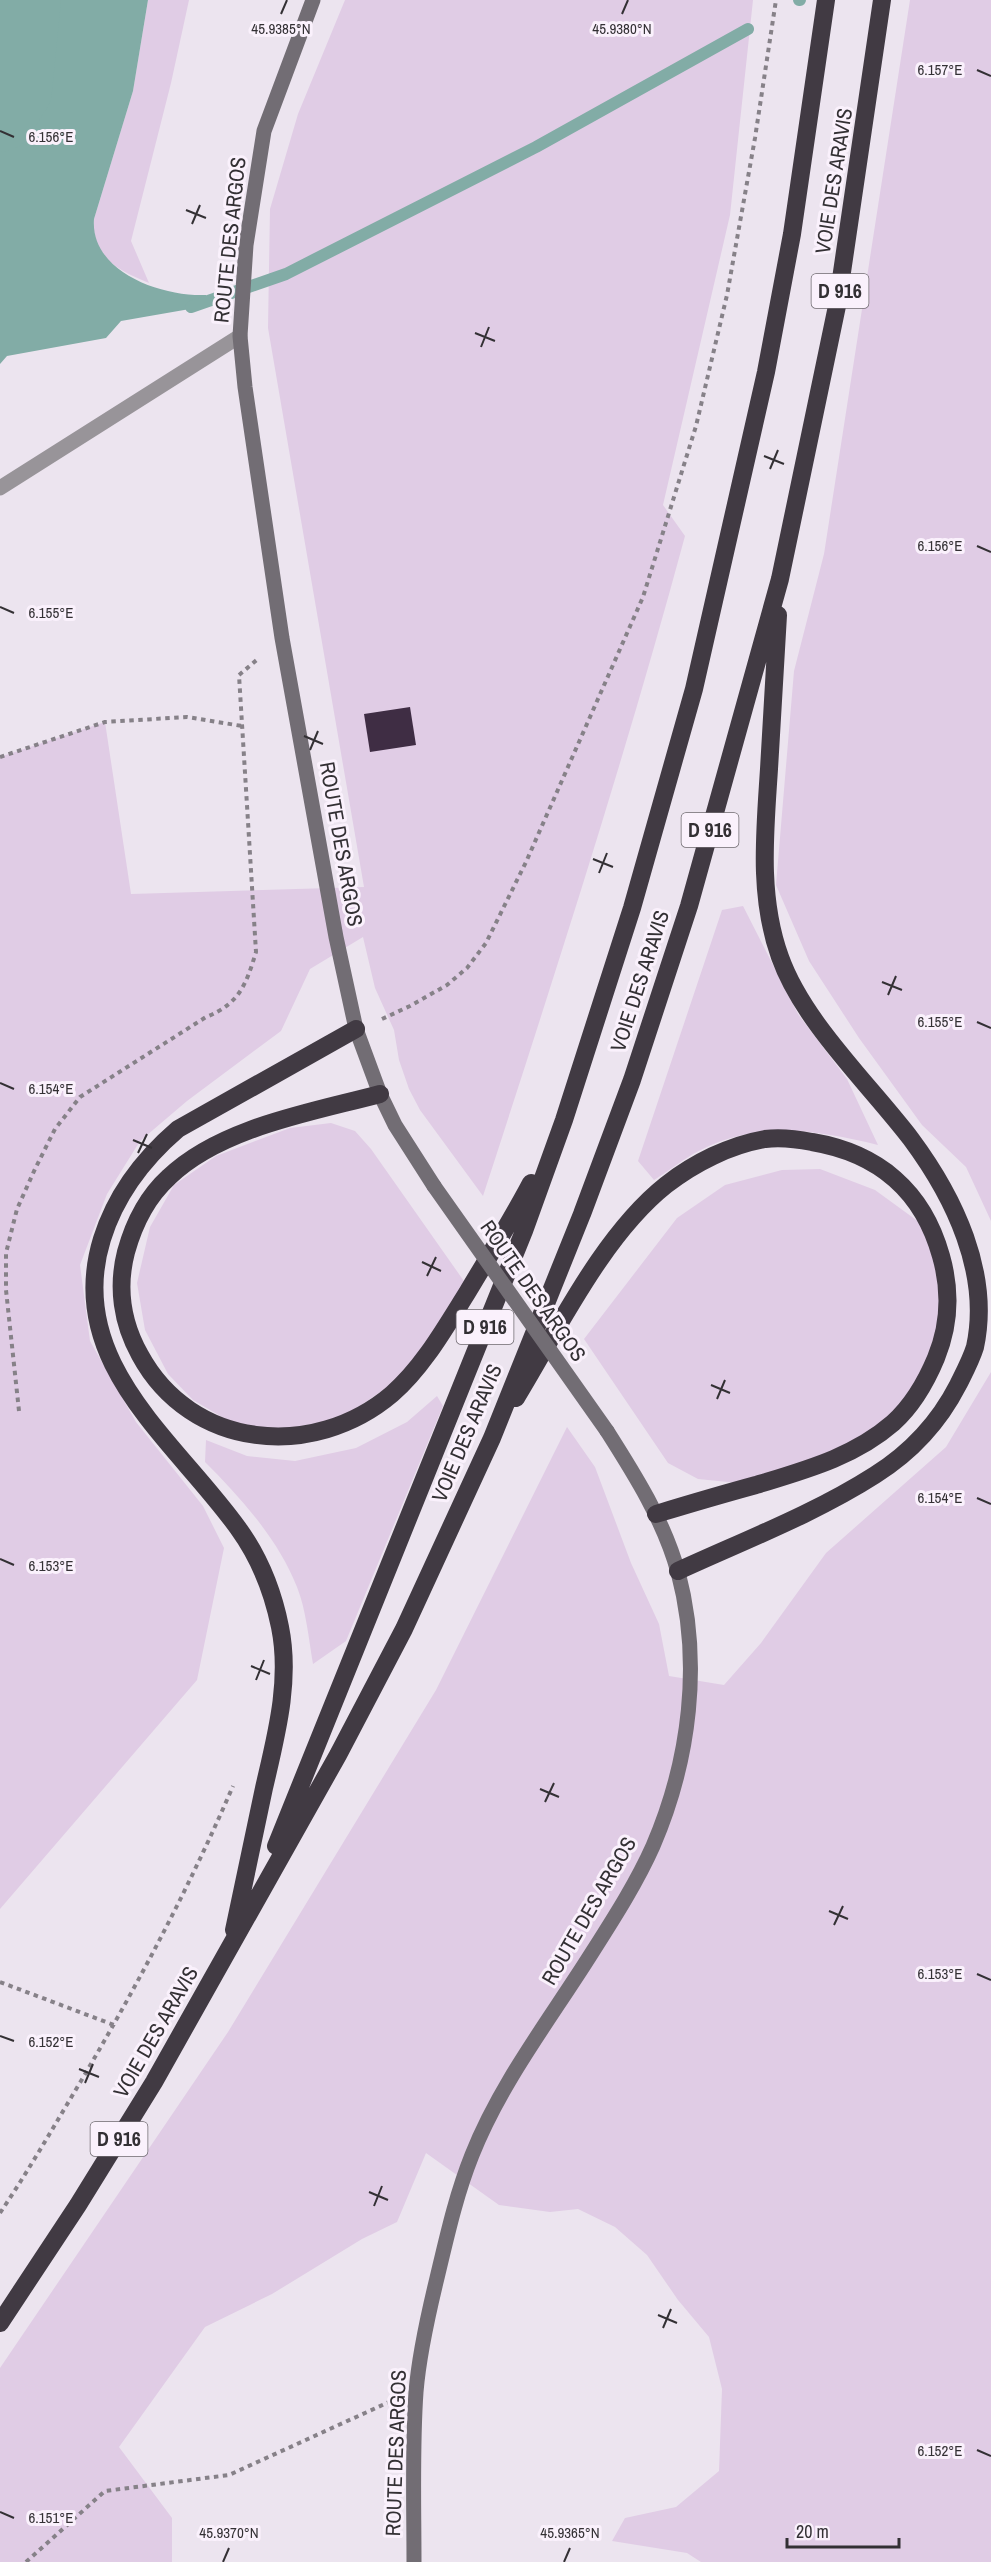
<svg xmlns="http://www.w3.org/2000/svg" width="991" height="2562" viewBox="0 0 991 2562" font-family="'Archivo Narrow',sans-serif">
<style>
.green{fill:#e0cce5}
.water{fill:#82aca6}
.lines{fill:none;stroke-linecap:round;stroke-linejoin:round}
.stream{stroke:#82aca6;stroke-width:12}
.river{stroke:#82aca6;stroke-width:68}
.building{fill:#3f2d44}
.path{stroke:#868188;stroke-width:4;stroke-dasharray:4.5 4.5;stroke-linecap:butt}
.lane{stroke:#989499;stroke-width:15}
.secondary{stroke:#726d74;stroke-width:15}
.highway{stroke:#413a43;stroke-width:18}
.secondary-bridge{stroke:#726d74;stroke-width:15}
.ticks{fill:none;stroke:#333034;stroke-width:2}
.labels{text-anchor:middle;stroke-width:6;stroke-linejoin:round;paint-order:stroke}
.shield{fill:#faf1fc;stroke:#6f6a70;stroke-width:1.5}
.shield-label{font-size:20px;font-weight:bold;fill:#333034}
.street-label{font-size:21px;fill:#333034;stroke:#faf1fc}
.ticks-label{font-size:15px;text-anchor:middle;fill:#333034;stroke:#faf1fc;stroke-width:6;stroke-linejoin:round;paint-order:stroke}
</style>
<rect width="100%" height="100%" fill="#ece4ef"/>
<path class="green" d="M0,0h43l-20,92 -23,35z
M148,0h41l-18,83 -40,158 18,42c-31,-13 -58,-25 -55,-64l39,-128z
M345,0h408l-23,215 -67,290 22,31c-60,222 -131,441 -202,660l-63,-86 -11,-21 -10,-29 -5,-30 -19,-42 -12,-51 -53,32 -29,62 -94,70 -47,40 -33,53 -27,71 10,76 46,81 67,84 21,42 -27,132 -197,229v-1152l105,-35 26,172 233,-7 -96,-559 2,-119 28,-95z
M910,0h81v1221l-25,-54 -44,-42 -63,-87 -50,-77 -33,-76 18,-214 30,-117z
M743,906l55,108 49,65 31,66c-64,-16 -125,-25 -185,9 -13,8 -26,18 -39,26l-16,-19 84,-251z
M331,1123l24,8 16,18 95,135 -31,51 -40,47 -53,36 -56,11 -47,-2 -46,-27 -25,-26 -23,-44 -8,-47 13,-56 24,-42 42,-29 74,-28z
M820,1169l55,21 44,32 20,46 3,39 -7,42 -24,45 -41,41 -76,32 -56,16 -40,-4 -30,-16 -84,-124 93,-121 48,-33 57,-15z
M991,1372v1190h-290l-14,-9 -75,-12 13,-23 51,-11 43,-36 3,-82 -13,-52 -31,-37 -31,-45 -32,-28 -37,-18 -28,3 -51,-7 -73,-52 -29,69 -35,17 -90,55 -67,33 -86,120 53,71v44h-172v-194l228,-336 208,-342 131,-263 28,40 36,96 28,61 10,52 55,9 37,-42 65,-90 120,-106z
M437,1396l6,10 -97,235 -33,23c-4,-23 -7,-55 -16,-77 -19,-48 -56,-89 -92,-125l1,-22 41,16 48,5 61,-13 51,-26z"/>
<path class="water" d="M43,0h105l-15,91 -39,128c-4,53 68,78 112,76l1,11 -86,15 -15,17 -99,18 -7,8v-237l23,-35z"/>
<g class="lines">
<path class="stream" d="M799,0h1
M191,307l95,-33 250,-127 212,-118"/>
<path class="river" d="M0,118l18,-28 9,-90"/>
</g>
<path class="building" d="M410,707l6,38 -46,7 -6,-38z"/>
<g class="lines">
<path class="path" d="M0,757l105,-35 82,-5 55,9
M382,1019l28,-13 37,-21 20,-17 19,-25 40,-81 117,-265 53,-171 31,-131 28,-157 21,-138
M19,1411l-13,-121v-37l11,-44 18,-40 20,-40 25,-32 126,-80c33,-13 40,-32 50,-65l-17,-277 20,-17
M0,1982l114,43
M0,2213c29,-43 54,-87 81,-132 56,-95 108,-193 152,-295
M26,2562l79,-71 124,-16 160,-73"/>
<path class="lane" d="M0,488l240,-152"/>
<path class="secondary" d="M313,0l-49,131 -18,114 -6,91 5,51 37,251 54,299 20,92 24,65 15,31 39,61
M414,2562c0,-56 -2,-114 2,-170 3,-38 12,-77 21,-114 10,-42 19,-83 35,-123 29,-73 79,-137 121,-204 21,-33 44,-69 60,-105 37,-86 49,-184 25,-274 -14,-51 -43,-97 -71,-141"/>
<path class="highway" d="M380,1094c-67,18 -159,33 -211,83 -22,20 -35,46 -43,75 -9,35 -4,71 14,103 51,94 173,106 252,39 31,-27 53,-66 75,-101 22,-37 44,-72 64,-110
M516,1398c42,-69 87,-163 150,-213 28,-22 64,-40 99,-46 15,-2 32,0 47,3 66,11 111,49 129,114 10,35 9,68 -5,102 -10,24 -23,47 -43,65 -39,34 -88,47 -137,62 -33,9 -67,19 -100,29
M678,1571c65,-30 136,-57 197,-96 35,-22 64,-53 83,-90 6,-12 13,-25 17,-38 16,-74 -21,-150 -64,-208 -42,-55 -108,-117 -131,-182 -22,-61 -15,-125 -11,-188 3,-51 6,-102 9,-154
M276,1846l248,-615 40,-111 68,-212 62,-219 72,-317 26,-138 34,-234
M234,1930c10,-47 20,-95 30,-142 12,-52 27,-107 16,-161 -7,-35 -21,-70 -42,-99 -63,-88 -174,-166 -136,-289 14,-45 41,-80 76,-110l178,-100
M0,2323l78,-118 76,-123 184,-327 66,-126 88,-191 90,-224 50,-134 57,-174 91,-327 57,-273 45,-306"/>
<path class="secondary-bridge" d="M434,1186l173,245"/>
</g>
<path class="ticks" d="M281,14l6,-14M622,14l6,-14M977,70l14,6M0,131l14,6M186,210l20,8M192,224l8,-19M475,333l20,8M481,347l8,-20M764,456l20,8M770,469l8,-19M977,546l14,6M0,607l14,6M304,736l19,8M310,750l8,-19M593,859l20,8M599,873l8,-20M882,982l20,8M888,995l8,-19M977,1022l14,6M0,1083l14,6M133,1140l19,8M138,1153l9,-19M422,1262l19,9M427,1276l9,-19M711,1385l19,8M717,1399l8,-19M977,1498l14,6M0,1559l14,6M251,1666l19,8M256,1680l8,-20M540,1789l19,8M545,1802l9,-19M829,1911l19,8M834,1925l9,-19M977,1974l14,6M0,2036l14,5M79,2069l20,8M85,2083l8,-19M369,2192l19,8M374,2206l8,-20M658,2315l19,8M663,2328l8,-19M977,2450l14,6M0,2512l14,6M223,2562l6,-14M564,2562l6,-14"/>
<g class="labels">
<g class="shield">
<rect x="811.5" y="274" width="57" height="34" rx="4.5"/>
<rect x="681.5" y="813" width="57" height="34" rx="4.5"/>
<rect x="456.5" y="1310" width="57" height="34" rx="4.5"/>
<rect x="90.5" y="2122" width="57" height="34" rx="4.5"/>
</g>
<g class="shield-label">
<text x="840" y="298">D 916</text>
<text x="710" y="837">D 916</text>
<text x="485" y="1334">D 916</text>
<text x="119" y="2146">D 916</text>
</g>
<g class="street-label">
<text transform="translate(834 181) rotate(-81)" y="7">VOIE DES ARAVIS</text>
<text transform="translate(230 240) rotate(-84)" y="7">ROUTE DES ARGOS</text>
<text transform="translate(341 844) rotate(80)" y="7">ROUTE DES ARGOS</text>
<text transform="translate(640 981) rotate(-72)" y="7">VOIE DES ARAVIS</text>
<text transform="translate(533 1291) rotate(55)" y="7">ROUTE DES ARGOS</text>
<text transform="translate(467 1433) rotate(-67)" y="7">VOIE DES ARAVIS</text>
<text transform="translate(589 1911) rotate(-60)" y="7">ROUTE DES ARGOS</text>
<text transform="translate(156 2032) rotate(-60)" y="7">VOIE DES ARAVIS</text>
<text transform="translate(396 2453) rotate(-88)" y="7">ROUTE DES ARGOS</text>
</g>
</g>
<g class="ticks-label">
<text x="281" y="34">45.9385°N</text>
<text x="622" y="34">45.9380°N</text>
<text x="940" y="75">6.157°E</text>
<text x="51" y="142">6.156°E</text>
<text x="940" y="551">6.156°E</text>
<text x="51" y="618">6.155°E</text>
<text x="940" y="1027">6.155°E</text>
<text x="51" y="1094">6.154°E</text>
<text x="940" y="1503">6.154°E</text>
<text x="51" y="1571">6.153°E</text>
<text x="940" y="1979">6.153°E</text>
<text x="51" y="2047">6.152°E</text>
<text x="940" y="2456">6.152°E</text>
<text x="51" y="2523">6.151°E</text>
<text x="229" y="2538">45.9370°N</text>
<text x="570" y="2538">45.9365°N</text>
</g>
<path d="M787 2538v9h112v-9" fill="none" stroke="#333034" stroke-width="3"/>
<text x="796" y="2538" font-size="18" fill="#333034" stroke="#faf1fc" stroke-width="4.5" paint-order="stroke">20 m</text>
</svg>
